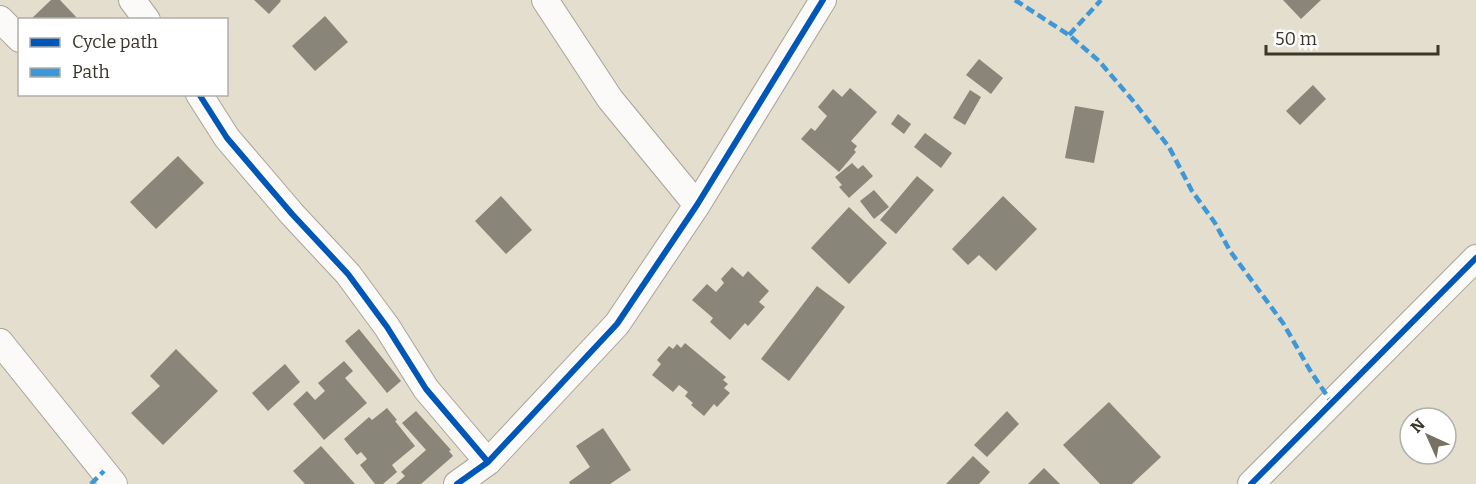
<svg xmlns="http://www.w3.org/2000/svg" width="1476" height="484" viewBox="0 0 1476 484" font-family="Bitter,serif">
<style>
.building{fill:#8a8579}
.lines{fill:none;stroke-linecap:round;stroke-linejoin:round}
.street-casing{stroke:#a9a497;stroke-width:28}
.street{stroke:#fbfaf8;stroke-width:26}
.quiet{stroke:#3e98d7;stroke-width:4.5;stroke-dasharray:9 4.5;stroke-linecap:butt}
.cycleway-casing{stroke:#fff;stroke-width:10}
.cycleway{stroke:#0057b8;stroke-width:6}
</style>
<rect width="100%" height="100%" fill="#e3decd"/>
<path class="building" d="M51,0h9l19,20h-49z
M254,0h26l1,1 -12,13z
M1283,0h38l-20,19z
M325,16l23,26 -33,29 -23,-25z
M979,59l24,19 -12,16 -25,-19z
M1313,85l13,14 -26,26 -14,-14z
M850,88l27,24 -26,29 6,5 -3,4 2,2 -17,20 -38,-33 10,-11 4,3 12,-15 -9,-9 15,-18 9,8z
M970,90l11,7 -16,28 -12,-7z
M1075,106l29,5 -10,52 -29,-5z
M898,114l13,10 -7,10 -13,-10z
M925,133l27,20 -11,15 -27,-21z
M178,156l26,27 -48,46 -26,-27z
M852,163l6,6 5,-4 10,11 -24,22 -10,-11 3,-2 -7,-8z
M917,176l17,14 -38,44 -16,-14z
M874,190l15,17 -15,12 -14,-18z
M501,196l31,34 -26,24 -31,-33z
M1003,196l34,33 -41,42 -17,-16 -11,10 -16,-16z
M849,207l38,36 -38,41 -38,-36z
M732,267l11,10 5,-6 21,20 -10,11 6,5 -17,19 -3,-3 -15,17 -20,-18 3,-4 -21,-18 15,-16 9,8 8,-9 -3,-4z
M817,286l28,21 -56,74 -28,-22z
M359,329l42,52 -14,12 -42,-52z
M685,343l41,34 -3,3 5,4 -4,4 6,5 -13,14 -3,-3 -10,12 -13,-11 2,-2 -8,-7 3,-4 -9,-7 -6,7 -21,-17 9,-11 -4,-4 12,-14 4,3 4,-5 4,4z
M176,349l42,42 -55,54 -32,-32 29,-27 -10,-10z
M344,361l9,10 -8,7 22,25 -43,37 -31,-36 14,-13 8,9 10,-9 -7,-8z
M285,364l15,18 -32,29 -16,-18z
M1109,402l52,55 -29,27h-32l-37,-39z
M387,408l10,12 -2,1 20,25 -23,19 5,7 -14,12h-8l-15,-19 7,-6 -6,-7 -4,3 -13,-16 25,-22 3,3z
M416,411l35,39 -2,1 4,5 -32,28h-25l9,-8 -4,-4 25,-22 -24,-27z
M1007,411l12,13 -32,33 -13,-12z
M603,428l28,42 -21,14h-40l-1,-2 21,-15 -14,-21z
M321,446l34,38h-50l-12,-13z
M973,456l17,16 -11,12h-33z
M1044,468l16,16h-32z"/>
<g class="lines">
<defs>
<path id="street" d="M132,0l15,20
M545,0l65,99 87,106
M0,19l20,20
M199,94l28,44 65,76 56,60 39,53 39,62 62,73
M0,342l114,142
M457,484l31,-22 129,-138 80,-119 126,-205
M1251,484l225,-226"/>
</defs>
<use href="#street" class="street-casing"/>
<use href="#street" class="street"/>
<path class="quiet" d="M1015,0l54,35 30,26 35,41 35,45 23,44 23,32 15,28 53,72 28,49 21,31
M1069,35l32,-35
M91,484l13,-13"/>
<defs>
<path id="cycleway" d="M199,94l28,44 65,76 56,60 39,53 39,62 62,73
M457,484l31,-22 129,-138 80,-119 126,-205
M1251,484l225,-226"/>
</defs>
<use href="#cycleway" class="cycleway-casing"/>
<use href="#cycleway" class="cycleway"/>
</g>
<rect x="18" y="18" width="210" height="78" fill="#ffffff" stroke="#b0afaa" stroke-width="1.5"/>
<rect x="30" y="38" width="30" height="9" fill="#0057b8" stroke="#b0afaa" stroke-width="1.5"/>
<text x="72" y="48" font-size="18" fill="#3a362a">Cycle path</text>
<rect x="30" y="68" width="30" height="9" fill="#3e98d7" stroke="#b0afaa" stroke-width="1.5"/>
<text x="72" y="78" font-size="18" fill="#3a362a">Path</text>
<g transform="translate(1428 436) rotate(315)"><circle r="28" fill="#ffffff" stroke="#b0afaa" stroke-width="1.5"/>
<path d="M0-4.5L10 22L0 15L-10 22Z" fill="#757163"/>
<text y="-9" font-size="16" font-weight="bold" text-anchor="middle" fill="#3a362a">N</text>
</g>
<path d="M1266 45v9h172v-9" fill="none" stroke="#3a362a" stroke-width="3"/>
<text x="1275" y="45" font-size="18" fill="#3a362a" stroke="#ffffff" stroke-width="4.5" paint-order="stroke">50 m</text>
</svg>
